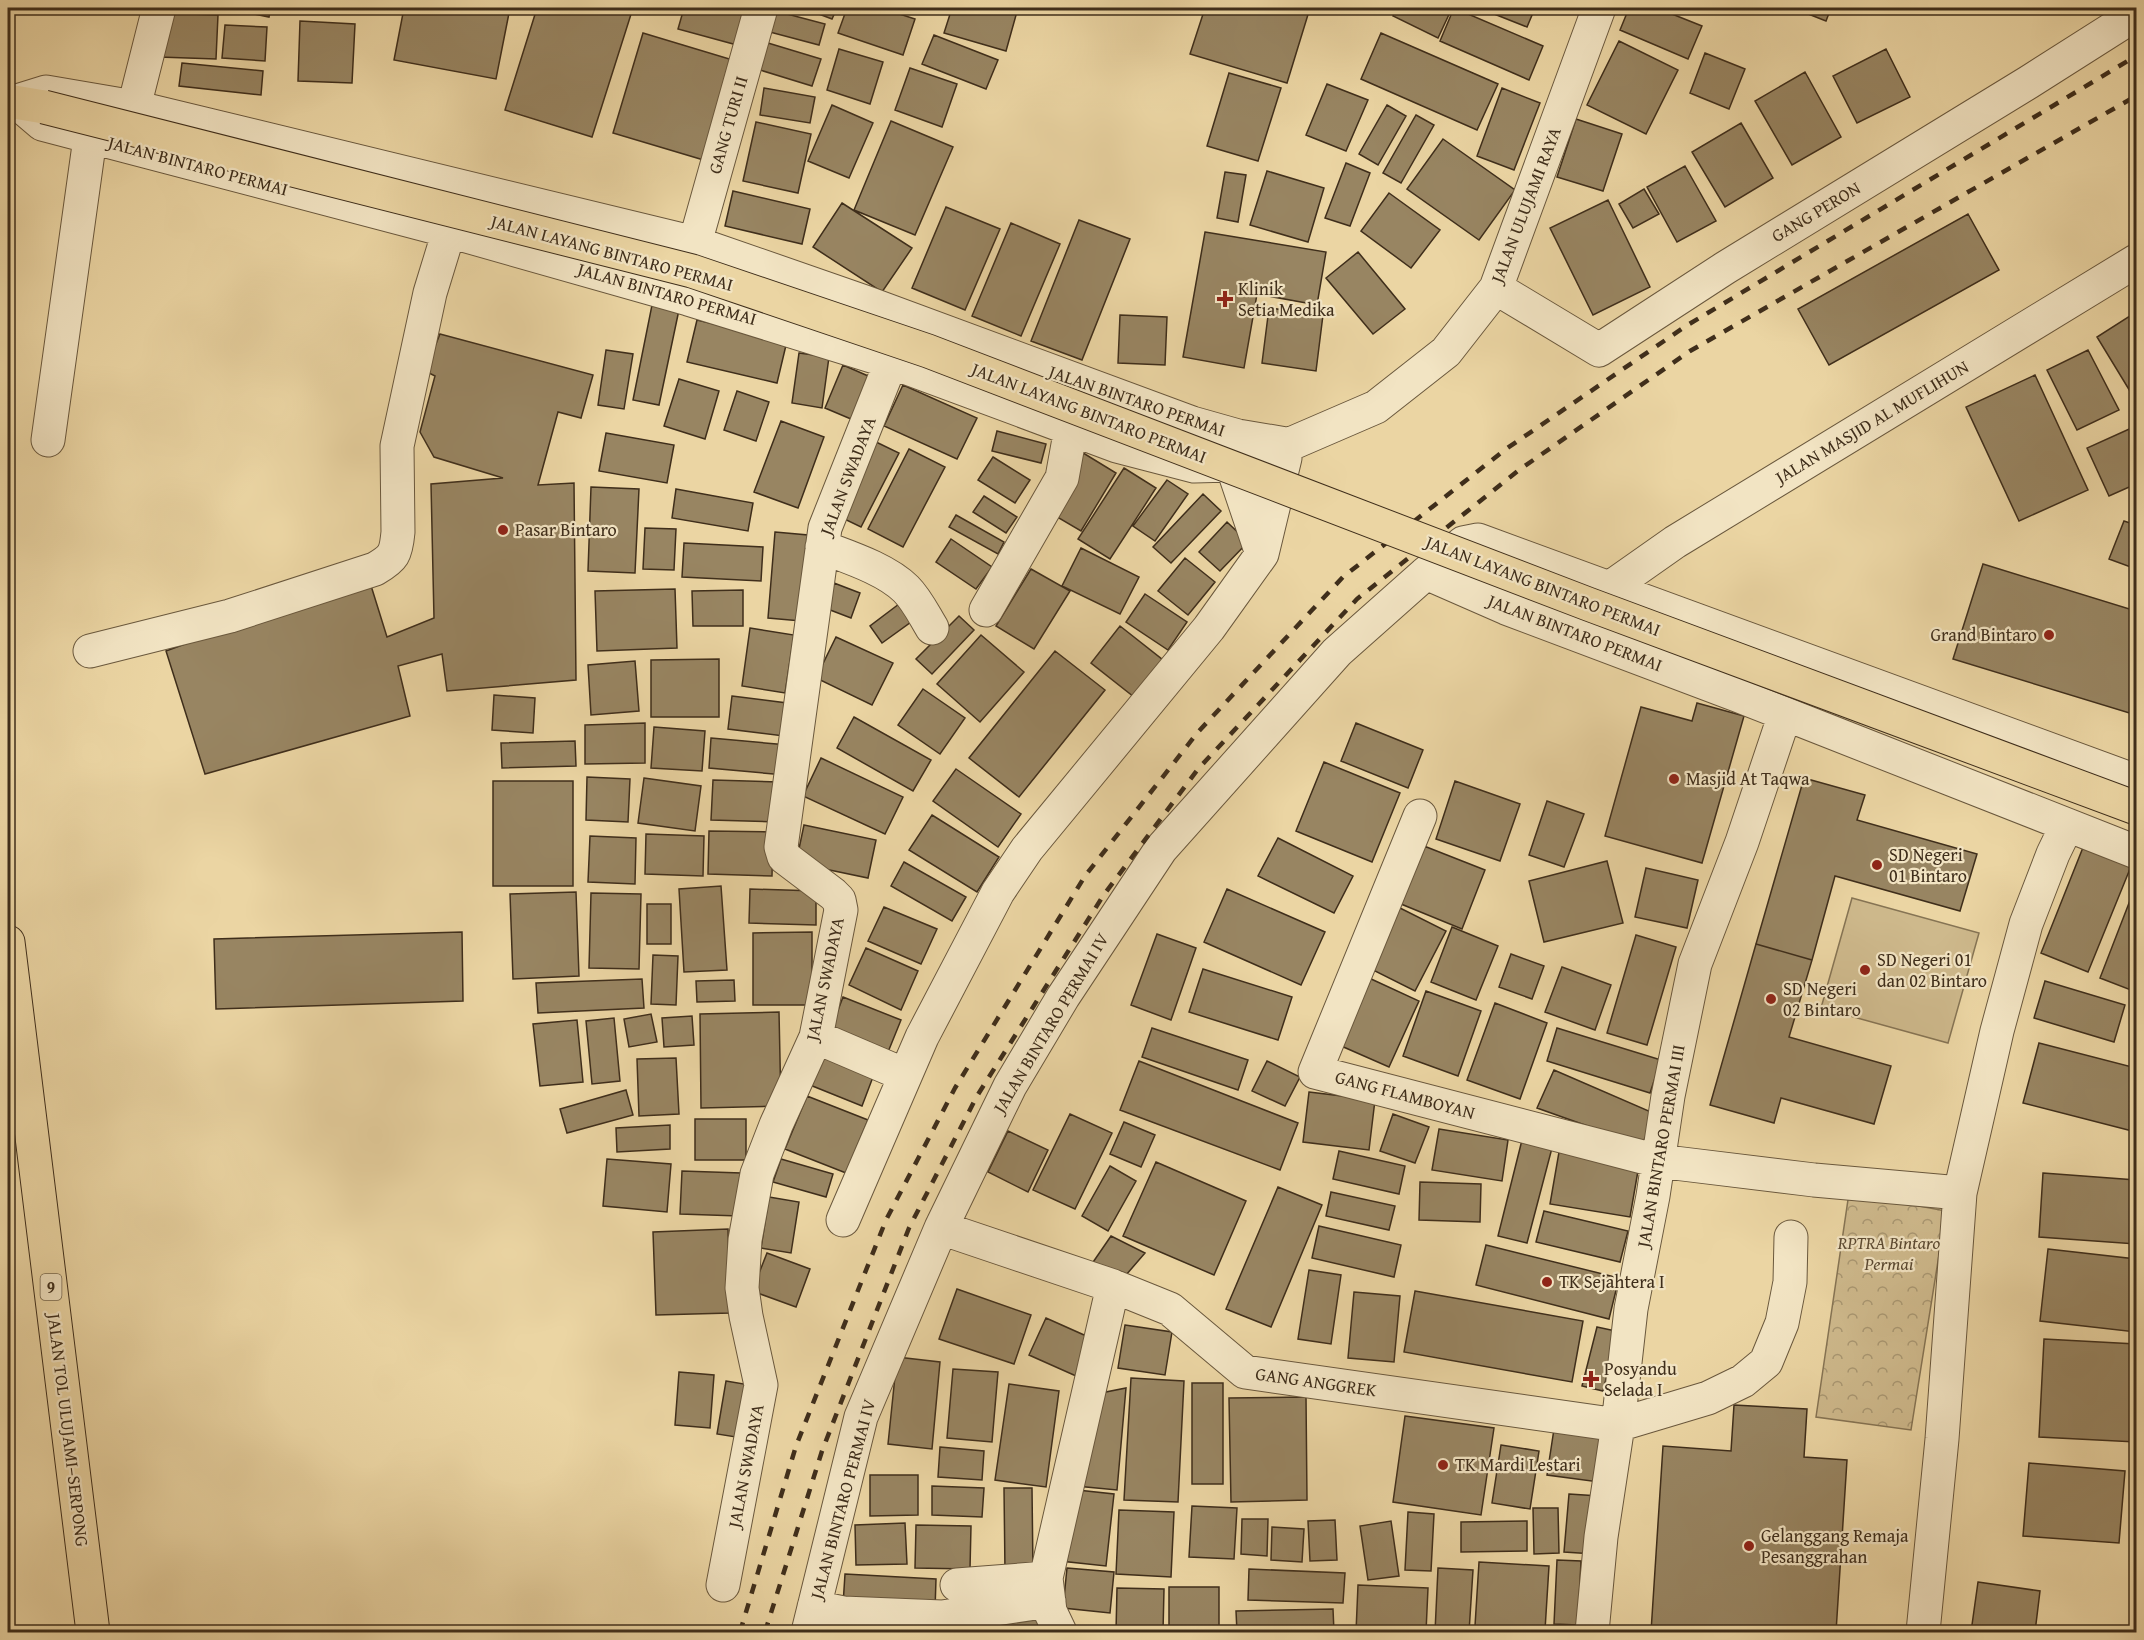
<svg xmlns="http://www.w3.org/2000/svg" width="2144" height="1640" viewBox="0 0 2144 1640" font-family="'Gentium Book Plus',serif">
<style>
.green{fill:#ceb98c;stroke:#867454;stroke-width:1.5}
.park{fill:url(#park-crowns);stroke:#867454;stroke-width:1.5}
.building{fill:#988562;stroke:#3f2e1b;stroke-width:1.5}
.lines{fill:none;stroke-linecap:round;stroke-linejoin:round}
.minor-casing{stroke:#6a583d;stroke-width:35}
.major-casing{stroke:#3f2e1b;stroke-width:35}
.highway-casing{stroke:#3f2e1b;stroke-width:35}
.minor{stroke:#f2e4c3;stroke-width:33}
.major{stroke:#ebd5a3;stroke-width:33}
.highway{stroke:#ebd5a3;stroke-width:33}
.rail{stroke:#3f2e1b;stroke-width:4.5;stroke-dasharray:10 10;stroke-linecap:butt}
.major-bridge-casing{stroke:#3f2e1b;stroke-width:35;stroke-linecap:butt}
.major-bridge{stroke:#ebd5a3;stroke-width:33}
.poi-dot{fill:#8f2418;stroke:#f2e4c3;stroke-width:2}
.labels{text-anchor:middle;stroke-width:4.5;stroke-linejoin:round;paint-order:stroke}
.shield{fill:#f2e4c3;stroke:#75654d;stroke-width:1.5}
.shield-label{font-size:16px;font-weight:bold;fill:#3f2e1b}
.street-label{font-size:18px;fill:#3f2e1b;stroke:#f2e4c3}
.poi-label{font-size:18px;fill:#3f2e1b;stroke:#f2e4c3;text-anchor:start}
.park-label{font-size:18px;font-style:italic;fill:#5c4a32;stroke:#f2e4c3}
</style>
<defs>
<pattern id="park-crowns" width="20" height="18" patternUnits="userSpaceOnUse" patternTransform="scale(1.5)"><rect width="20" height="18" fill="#ceb98c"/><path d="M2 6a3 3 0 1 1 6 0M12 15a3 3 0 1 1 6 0" fill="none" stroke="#a99772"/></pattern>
</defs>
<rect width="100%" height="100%" fill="#ebd5a3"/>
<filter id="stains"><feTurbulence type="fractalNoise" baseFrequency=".00333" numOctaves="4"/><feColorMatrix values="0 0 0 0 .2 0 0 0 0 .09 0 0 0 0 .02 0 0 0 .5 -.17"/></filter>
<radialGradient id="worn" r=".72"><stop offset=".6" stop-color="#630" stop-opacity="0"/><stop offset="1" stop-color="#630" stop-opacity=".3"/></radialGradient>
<path class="green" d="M1852,898l127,35 -31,110 -127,-35z"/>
<path class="park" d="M1849,1193l97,18 -35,219 -95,-13z"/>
<path class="building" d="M231,8h40l-2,9 -39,-8z
M404,8h106l-14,71 -102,-19z
M537,8h96l-41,129 -87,-27z
M684,8h63l-10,37 -59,-16z
M803,8h34l-5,11z
M847,8h34l34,11 -12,36 -65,-22z
M952,8h66l-12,43 -62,-18z
M1205,8h105l-23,75 -97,-29z
M1397,8h55l-14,30 -45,-22z
M1454,8l89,38 -14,34 -89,-39z
M1479,8h56l-8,19z
M1629,8h28l45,18 -14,33 -68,-29z
M1718,8h15l-3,5z
M1793,8h38l-5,13z
M772,10l53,14 -6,21 -53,-14z
M161,13l57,2 -2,44 -57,-2z
M300,21l55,3 -3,59 -54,-2z
M225,25l42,2 -2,34 -43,-3z
M643,33l93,28 -29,100 -94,-28z
M1381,33l117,51 -21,46 -116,-51z
M934,35l64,25 -12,29 -64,-25z
M1619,41l59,29 -32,64 -59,-29z
M768,43l53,16 -9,27 -52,-16z
M839,49l44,13 -13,42 -43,-14z
M1886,49l24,48 -53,26 -24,-47z
M1705,53l40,16 -16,40 -39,-16z
M182,63l81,8 -2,24 -82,-9z
M910,68l47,16 -15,43 -47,-17z
M1805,72l36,65 -49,28 -37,-64z
M1229,73l52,15 -23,73 -51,-15z
M1327,84l41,16 -22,51 -40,-16z
M764,88l51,9 -5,26 -50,-8z
M1502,88l38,15 -26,67 -37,-14z
M832,105l41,18 -24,55 -41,-17z
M1387,105l19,11 -28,49 -19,-11z
M1416,115l18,10 -33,58 -18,-10z
M1576,119l46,15 -19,57 -46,-14z
M891,121l62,26 -38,88 -61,-25z
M756,122l55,12 -13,59 -55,-12z
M1741,123l32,55 -48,29 -33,-55z
M1443,139l72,51 -36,50 -72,-51z
M1346,163l24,10 -20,53 -25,-8z
M1685,166l31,55 -39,21 -30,-55z
M1267,171l57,17 -16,54 -58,-17z
M1225,172l21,3 -8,47 -21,-4z
M1644,189l15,25 -26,14 -14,-24z
M733,191l77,18 -8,35 -77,-18z
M1389,193l51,37 -29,38 -50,-37z
M1608,200l42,87 -57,28 -43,-87z
M842,203l70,45 -30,44 -69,-45z
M946,207l54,22 -35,81 -53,-22z
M1968,214l31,56 -170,95 -31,-56z
M1079,220l51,19 -48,121 -51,-19z
M1011,223l49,21 -39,92 -49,-20z
M1205,232l121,20 -9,53 -60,-11 -13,74 -61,-11z
M1358,252l47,57 -32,25 -47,-56z
M653,300l27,5 -21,100 -26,-5z
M1269,308l54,7 -7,56 -54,-8z
M2136,312v89l-39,-64z
M1120,315l47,2 -2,48 -47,-2z
M697,320l90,21 -10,42 -90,-21z
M440,334l153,41 -12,43 -23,-6 -20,73 36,-2 2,197 -129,11 -5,-37 -44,12 12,50 -205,58 -39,-123 202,-75 19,61 47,-19 -3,-134 72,-6 -69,-21 -14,-25 15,-56 -10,-5z
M606,350l27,4 -9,55 -26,-4z
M2088,350l31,60 -42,20 -30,-60z
M799,353l30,4 -7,51 -30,-5z
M843,365l32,14 -17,43 -33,-14z
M2035,375l53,115 -69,31 -53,-114z
M679,379l40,12 -14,48 -41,-13z
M903,385l74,33 -20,41 -73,-33z
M737,391l32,11 -13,39 -32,-11z
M781,421l43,16 -26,71 -44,-16z
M2136,426v58l-27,12 -22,-48z
M997,431l49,13 -5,19 -49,-12z
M606,433l68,12 -7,38 -68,-12z
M874,441l25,12 -38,74 -25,-12z
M1075,448l41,25 -35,58 -29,-17z
M909,449l36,18 -42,80 -35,-18z
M993,457l37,23 -15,23 -37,-23z
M1124,468l32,20 -46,71 -32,-20z
M1167,480l21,14 -33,47 -22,-15z
M591,487l48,2 -4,84 -47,-2z
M676,489l77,14 -5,28 -76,-13z
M1203,494l18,17 -50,52 -18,-16z
M984,496l33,21 -11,16 -33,-21z
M956,515l48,27 -6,12 -49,-27z
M2124,521l12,4v44l-27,-10z
M1227,522l21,20 -28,29 -21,-19z
M645,528l31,1 -2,41 -31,-1z
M775,532l33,3 -7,86 -33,-3z
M951,539l41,28 -16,22 -40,-27z
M684,543l79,4 -2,34 -79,-4z
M1081,548l58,29 -19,37 -58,-28z
M1185,558l30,24 -27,33 -30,-24z
M1983,564l153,47v104l-183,-56z
M1031,569l39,22 -36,58 -38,-23z
M834,583l26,10 -9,25 -26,-10z
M675,589l2,59 -80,3 -2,-60z
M743,590v36h-50l-1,-35z
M1145,594l42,28 -19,28 -42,-28z
M899,604l12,18 -29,21 -12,-17z
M959,616l15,14 -42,44 -16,-15z
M1120,626l43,34 -29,37 -43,-34z
M750,628l44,7 -9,58 -43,-7z
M981,635l43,37 -44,50 -43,-38z
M836,637l57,26 -21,42 -56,-27z
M1055,651l50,39 -86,107 -50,-39z
M719,659v58h-68v-57z
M635,661l4,50 -48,4 -3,-50z
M923,689l42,29 -25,36 -42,-29z
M494,695l41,3 -2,35 -41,-3z
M732,696l55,7 -3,33 -56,-7z
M1697,703l47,13 -42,147 -97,-27 36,-129 51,14z
M854,717l77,43 -18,31 -76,-43z
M645,723v40l-60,1v-39z
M1356,723l67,27 -15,38 -67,-27z
M654,727l51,4 -3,40 -51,-3z
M711,738l77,7 -3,30 -76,-7z
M575,741l1,25 -74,2 -1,-25z
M821,758l82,39 -18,37 -82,-38z
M1324,762l76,31 -28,69 -76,-31z
M956,769l65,45 -23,33 -65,-46z
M587,777l43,2 -2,43 -42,-2z
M644,778l57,8 -6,45 -57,-8z
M1804,778l61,17 -8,25 120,34 -17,57 -125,-35 -23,84 -56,-16z
M713,780l65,2 -1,40 -66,-2z
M493,781h80v105h-80z
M1455,781l65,23 -20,57 -64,-22z
M1547,801l37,13 -20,53 -35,-12z
M932,815l67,42 -22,35 -68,-42z
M804,825l72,15 -8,38 -72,-15z
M709,831l64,1 -1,44 -64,-2z
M646,834l58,2 -1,40 -58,-2z
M590,836l46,2 -1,46 -47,-2z
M1278,838l75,38 -19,37 -76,-37z
M2084,845l48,19 -44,108 -47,-19z
M1424,846l61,24 -23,59 -61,-25z
M1607,861l16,62 -79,19 -15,-61z
M904,862l62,35 -14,24 -61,-35z
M1646,868l52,12 -11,48 -52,-11z
M2136,885v107l-36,-14z
M721,886l6,84 -43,2 -5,-83z
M750,889l66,2v34l-67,-2z
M1227,889l98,43 -24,53 -97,-43z
M576,892l3,84 -66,3 -3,-85z
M591,893l50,1 -2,75 -50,-1z
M647,904h24v40h-24z
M1396,906l50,25 -31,60 -50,-25z
M884,907l53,22 -16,35 -53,-23z
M1452,927l46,19 -22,54 -45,-18z
M462,932l1,69 -247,8 -2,-70z
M812,932v73h-59v-72z
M1157,934l39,14 -25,72 -40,-15z
M1636,935l40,12 -29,98 -40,-12z
M1756,944l56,16 -23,77 102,29 -17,58 -93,-26 -7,25 -64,-18z
M866,948l52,23 -17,39 -52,-25z
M1511,954l33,12 -12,33 -33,-12z
M653,955l25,1 -2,49 -25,-1z
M1562,967l49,18 -16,45 -50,-18z
M1203,969l89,28 -14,43 -89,-28z
M1369,978l50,23 -30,66 -50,-22z
M642,979l2,29 -106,5 -2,-30z
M734,980l1,21 -38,1 -1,-21z
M2045,981l80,24 -11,37 -80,-24z
M1426,991l55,20 -23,65 -55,-20z
M843,997l58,23 -15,37 -57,-23z
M1495,1003l52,20 -27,76 -53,-19z
M779,1012l2,94 -80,2 -1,-94z
M651,1014l6,28 -28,5 -5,-28z
M692,1016l2,29 -30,2 -2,-29z
M614,1018l6,63 -28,3 -6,-63z
M577,1020l6,62 -43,4 -7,-62z
M1152,1028l96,32 -10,30 -96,-33z
M1557,1028l104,32 -11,33 -103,-32z
M2039,1043l97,25v64l-113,-29z
M825,1049l51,20 -14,37 -52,-21z
M676,1058l3,56 -40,2 -2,-57z
M1139,1061l159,62 -18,47 -160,-60z
M1267,1061l33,16 -15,29 -33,-15z
M1554,1070l104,45 -17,30 -104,-37z
M626,1090l7,25 -66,18 -7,-24z
M1309,1092l66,8 -6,50 -66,-8z
M807,1096l61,24 -22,53 -61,-24z
M1070,1114l42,19 -37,76 -42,-19z
M1393,1114l36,13 -14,36 -35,-12z
M695,1119h51v41h-51z
M1124,1122l31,13 -14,32 -31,-13z
M670,1125v24l-53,3 -1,-24z
M1439,1129l69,11 -6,41 -70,-11z
M1008,1131l40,19 -20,42 -40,-20z
M1522,1140l30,8 -25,95 -29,-7z
M1339,1151l66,15 -6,28 -66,-15z
M1559,1152l80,13 -9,52 -80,-13z
M607,1159l64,5 -4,48 -64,-6z
M781,1159l52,15 -7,23 -53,-15z
M1156,1162l90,39 -32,74 -91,-39z
M1110,1166l26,15 -28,50 -26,-15z
M682,1171l59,2 -2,43 -59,-2z
M2043,1173l93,7v64l-97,-7z
M1420,1182l61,2 -1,38 -61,-2z
M1278,1187l44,18 -51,122 -45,-18z
M1331,1192l64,14 -6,24 -63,-14z
M769,1197l30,5 -8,51 -30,-5z
M1544,1211l84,20 -8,31 -84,-20z
M1319,1226l82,19 -7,32 -82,-19z
M728,1229l2,84 -74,2 -3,-83z
M1111,1236l34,17 -19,22 -39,-4z
M1486,1245l133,33 -10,41 -133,-34z
M2048,1249l88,10v73l-96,-11z
M767,1253l43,16 -14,38 -44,-16z
M1309,1270l32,5 -10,69 -33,-5z
M957,1289l74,26 -17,49 -75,-25z
M1415,1291l168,30 -11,61 -168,-30z
M1354,1292l46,4 -6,66 -46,-4z
M1046,1318l47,21 -17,37 -47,-21z
M1125,1325l47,7 -7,43 -47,-7z
M1597,1327l28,6 -18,42 -4,16 -21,-5z
M2044,1339l92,5v98l-97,-5z
M897,1357l43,5 -8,87 -44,-5z
M953,1369l45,3 -6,70 -45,-4z
M679,1372l35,3 -4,53 -35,-3z
M1131,1378l53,3 -6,121 -54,-2z
M726,1381l24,4 -8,53 -25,-4z
M1192,1383h31v101h-31z
M1009,1384l50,7 -13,96 -51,-7z
M1126,1388l-9,102 -41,-4 15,-91z
M1306,1397l1,103 -76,2 -2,-104z
M1734,1405l73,4 -3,48 43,3 -11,172h-185l12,-186 68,5z
M1405,1416l89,12 -13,87 -88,-13z
M1554,1429l52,7 -7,46 -52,-7z
M1501,1445l38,6 -9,58 -38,-6z
M940,1447l44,4 -2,29 -44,-3z
M2029,1463l96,8 -6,72 -96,-7z
M870,1475h48v40l-48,1z
M932,1486l52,2 -2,29 -50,-2z
M1004,1488h28l1,84h-28z
M1068,1489l46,5 -8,72 -46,-5z
M1569,1494l30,2 -5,58 -30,-2z
M1192,1506l45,2 -3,51 -45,-2z
M1533,1508h25l1,45 -25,1z
M1119,1510l55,2 -3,65 -55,-3z
M1408,1512l26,2 -3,57 -26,-1z
M1242,1519h26l-1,37 -26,-2z
M1335,1520l2,40 -27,1 -2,-40z
M1391,1521l8,55 -31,4 -8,-54z
M1527,1521v30l-66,1v-30z
M905,1523l2,41 -51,1 -1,-40z
M916,1525l55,1 -1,43 -55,-1z
M1272,1527l32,2 -2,33 -31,-2z
M1557,1560l24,1 -3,64 -24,-1z
M1479,1562l70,4 -4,64 -70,-4z
M1067,1568l47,4 -4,41 -47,-5z
M1438,1568l35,2 -4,62h-34z
M1249,1569l96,4 -2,30 -95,-3z
M845,1574l91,5 -1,31 -92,-5z
M1978,1582l62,9 -5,41h-64z
M1358,1585l70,3 -2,44h-70z
M1169,1587h50v45h-50z
M1117,1588l47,1 -1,43h-47z
M1333,1609l1,23h-97l-1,-21z
M1001,1610l38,1 -1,21h-37z
M843,1622l47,1v9h-47z
M980,1626v6h-44z"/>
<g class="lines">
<defs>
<path id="minor" d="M15,101l27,23 407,107 239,68 203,63 226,84 77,20 38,-1 56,-20 88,-38 70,-55 50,-64 103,-280
M17,101l29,-9 88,15 561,136 170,59 327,121 46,13 48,8
M134,107l25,-99
M695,243l66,-235
M1496,288l103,62 126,-82 304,-186 107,-68
M48,440l42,-302
M1232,465l30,89
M822,547c26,10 64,22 84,42 11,11 18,26 26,39
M1426,573l80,35 231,87 399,157
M1611,587l64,-45 461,-281
M986,610l76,-132 9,-50 12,-2 6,-5
M90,651l140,-35 145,-47c19,-11 21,-15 23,-37l-1,-86 33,-153 19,-62
M1420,816l-105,256 343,89 156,19 146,13
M816,1037l89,38
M843,1220l79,-183 76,-145 29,-43 182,-221 53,-74 23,-96
M941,1228l172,58 57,23 75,63 373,53 90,-27 35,-17 23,-19 16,-39 8,-41 1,-45
M1046,1578l67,-292
M723,1585l38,-200 -15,-69 -4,-28 3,-48 12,-66 19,-49 40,-88 25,-127 -2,-10 -6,-6 -49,-37 -3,-10 44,-319 66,-166
M957,1585l89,-7 4,33 10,21
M814,1607l29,6 99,4 107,-16
M808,1632l53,-215 80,-189 69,-142 53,-89 98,-148 176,-197 89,-79 37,-30 15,-3 658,241
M1592,1632l9,-95 17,-112 13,-116 22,-113 15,-100 27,-132 47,-122 43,-128
M1923,1632l19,-193 18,-246 37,-162 29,-107 27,-70 14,-29"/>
<path id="major" d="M8,101l36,6"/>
<path id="highway" d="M8,942l85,690"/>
</defs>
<use href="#minor" class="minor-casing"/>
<use href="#major" class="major-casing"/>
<use href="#highway" class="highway-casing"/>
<use href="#minor" class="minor"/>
<use href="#major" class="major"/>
<use href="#highway" class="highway"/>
<path class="rail" d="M740,1632l56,-186 90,-226 69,-132 130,-212 113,-144 145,-155 163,-128 180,-123 450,-270
M765,1632l57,-181 87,-223 68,-132 126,-200 95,-127 159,-170 162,-129 171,-119 446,-255"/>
<defs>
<path id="major-bridge" d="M44,107l648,164 236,80 660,253 548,204"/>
</defs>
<use href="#major-bridge" class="major-bridge-casing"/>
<use href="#major-bridge" class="major-bridge"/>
</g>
<g class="poi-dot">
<path d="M1222 290h6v6h6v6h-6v6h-6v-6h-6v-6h6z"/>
<circle cx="503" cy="530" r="6"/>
<circle cx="2049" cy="635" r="6"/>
<circle cx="1674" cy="779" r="6"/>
<circle cx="1877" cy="865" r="6"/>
<circle cx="1865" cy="970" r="6"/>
<circle cx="1771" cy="999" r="6"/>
<circle cx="1547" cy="1282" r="6"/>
<path d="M1588 1370h6v6h6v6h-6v6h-6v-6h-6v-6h6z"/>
<circle cx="1443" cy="1465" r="6"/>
<circle cx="1749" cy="1546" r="6"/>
</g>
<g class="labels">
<rect class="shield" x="40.5" y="1274" width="21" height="26" rx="4.5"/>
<g class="shield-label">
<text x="51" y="1293">9</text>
</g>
<g class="street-label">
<text transform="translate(728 125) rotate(-74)" y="6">GANG TURI II</text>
<text transform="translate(198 166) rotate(15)" y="6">JALAN BINTARO PERMAI</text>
<text transform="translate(1526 205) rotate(-69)" y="6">JALAN ULUJAMI RAYA</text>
<text transform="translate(1816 212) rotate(-31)" y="6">GANG PERON</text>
<text transform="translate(612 253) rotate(15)" y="6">JALAN LAYANG BINTARO PERMAI</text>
<text transform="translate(667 294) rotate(16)" y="6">JALAN BINTARO PERMAI</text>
<text transform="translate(1137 401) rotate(19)" y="6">JALAN BINTARO PERMAI</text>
<text transform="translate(1089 413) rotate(21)" y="6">JALAN LAYANG BINTARO PERMAI</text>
<text transform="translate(1872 422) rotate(-31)" y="6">JALAN MASJID AL MUFLIHUN</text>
<text transform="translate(848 476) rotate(-69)" y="6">JALAN SWADAYA</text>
<text transform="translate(1543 586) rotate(21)" y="6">JALAN LAYANG BINTARO PERMAI</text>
<text transform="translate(1575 633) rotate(21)" y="6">JALAN BINTARO PERMAI</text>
<text transform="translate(825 979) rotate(-78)" y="6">JALAN SWADAYA</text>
<text transform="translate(1051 1023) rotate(-59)" y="6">JALAN BINTARO PERMAI IV</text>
<text transform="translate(1405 1095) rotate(15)" y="6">GANG FLAMBOYAN</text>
<text transform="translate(1661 1146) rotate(-80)" y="6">JALAN BINTARO PERMAI III</text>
<text transform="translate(1316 1382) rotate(8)" y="6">GANG ANGGREK</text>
<text transform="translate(68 1430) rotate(83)" y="6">JALAN TOL ULUJAMI–SERPONG</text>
<text transform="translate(746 1466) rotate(-79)" y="6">JALAN SWADAYA</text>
<text transform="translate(843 1499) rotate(-75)" y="6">JALAN BINTARO PERMAI IV</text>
</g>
<g class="poi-label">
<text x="1238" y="295">Klinik<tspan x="1238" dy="21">Setia Medika</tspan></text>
<text x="515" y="536">Pasar Bintaro</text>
<text x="2037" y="641" text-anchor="end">Grand Bintaro</text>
<text x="1686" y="785">Masjid At Taqwa</text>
<text x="1889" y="861">SD Negeri<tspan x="1889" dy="21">01 Bintaro</tspan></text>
<text x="1877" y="966">SD Negeri 01<tspan x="1877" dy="21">dan 02 Bintaro</tspan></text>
<text x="1783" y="995">SD Negeri<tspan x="1783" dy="21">02 Bintaro</tspan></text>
<text x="1559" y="1288">TK Sejahtera I</text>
<text x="1604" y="1375">Posyandu<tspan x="1604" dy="21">Selada I</tspan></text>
<text x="1455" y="1471">TK Mardi Lestari</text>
<text x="1761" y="1542">Gelanggang Remaja<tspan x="1761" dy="21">Pesanggrahan</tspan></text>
</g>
<g class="park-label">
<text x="1889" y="1249">RPTRA Bintaro<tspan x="1889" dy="21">Permai</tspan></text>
</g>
</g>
<rect width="2144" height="1640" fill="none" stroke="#ebd5a3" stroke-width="30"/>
<rect x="9" y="9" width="2126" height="1622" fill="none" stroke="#3f2e1b" stroke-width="3"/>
<rect x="15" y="15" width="2114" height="1610" fill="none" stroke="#3f2e1b" stroke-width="1.5"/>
<rect width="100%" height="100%" filter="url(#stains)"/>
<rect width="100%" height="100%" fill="url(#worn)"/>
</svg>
